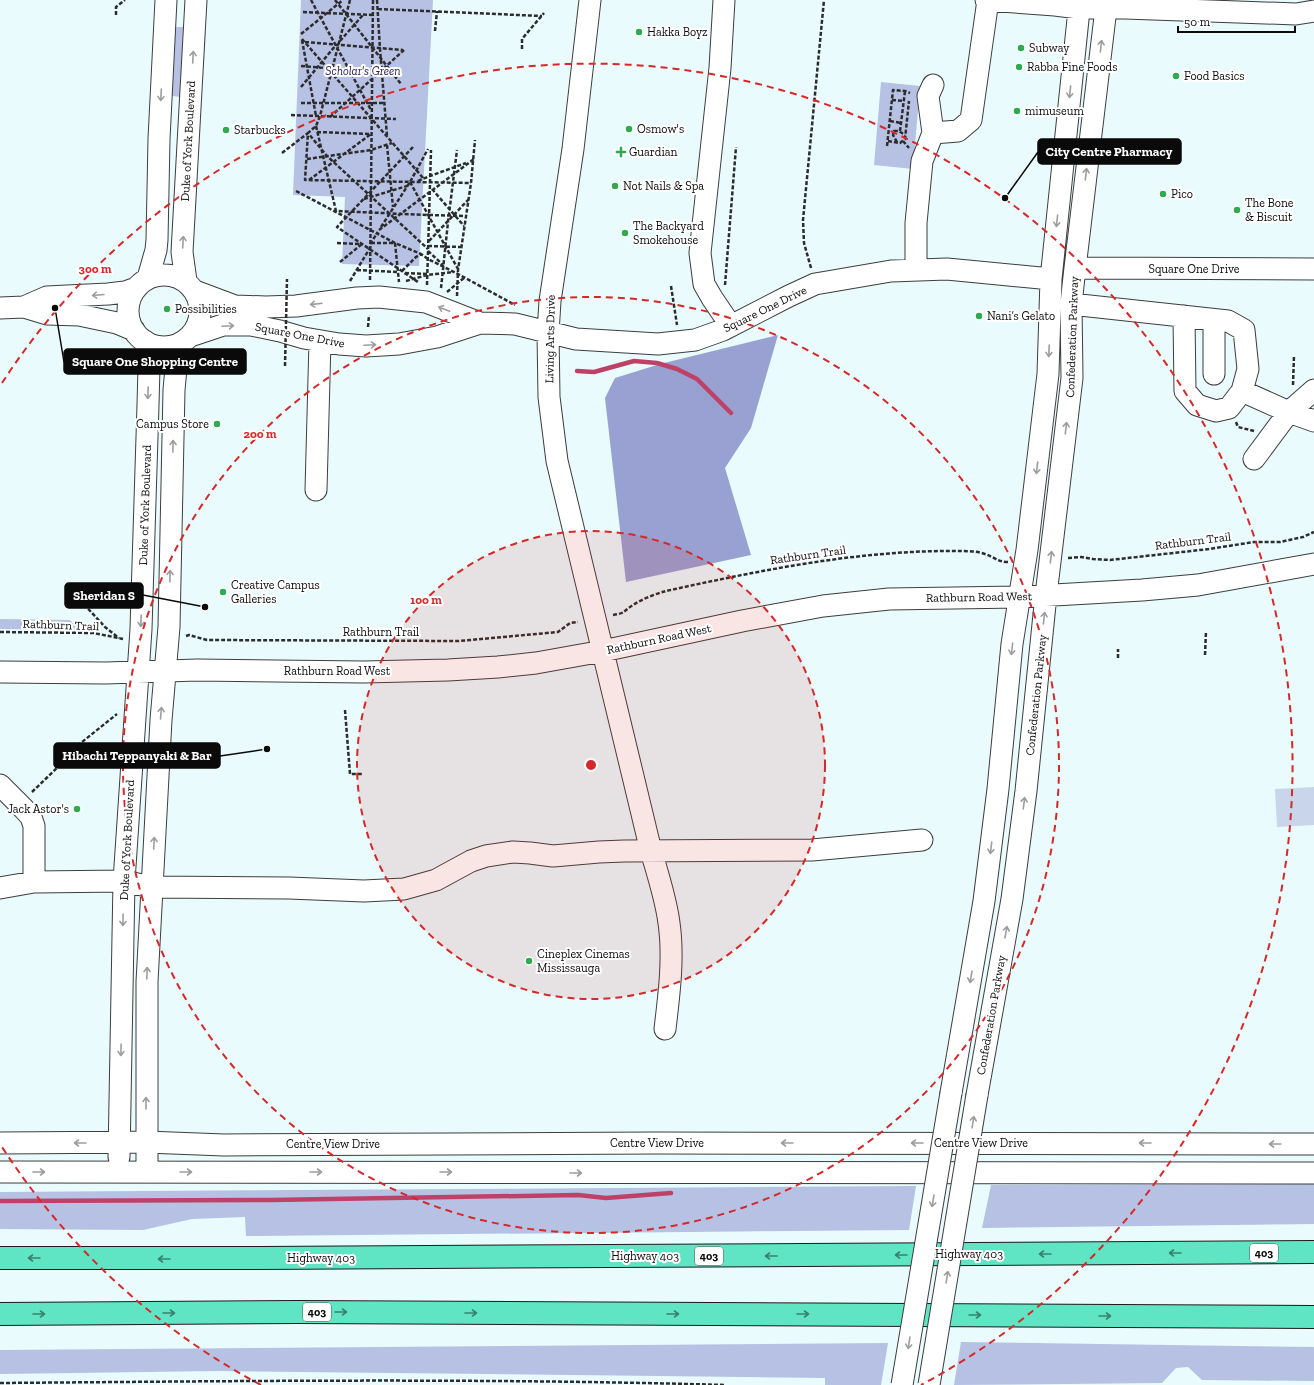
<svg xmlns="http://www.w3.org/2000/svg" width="1314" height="1385" viewBox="0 0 1314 1385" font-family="'Zilla Slab',serif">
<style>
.green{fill:#b7c1e3}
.forest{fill:#98a1d2}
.pitch{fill:#c8d5eb}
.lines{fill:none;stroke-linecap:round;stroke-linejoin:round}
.stream{stroke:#be4268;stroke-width:4.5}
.minor-casing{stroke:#3d3d3d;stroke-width:23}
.highway-casing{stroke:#1b1b1b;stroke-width:24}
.path{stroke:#2c2c2c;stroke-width:2.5;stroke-dasharray:4 2;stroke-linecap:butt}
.minor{stroke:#fff;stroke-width:21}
.highway{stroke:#5fe5c3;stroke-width:22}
.minor-bridge-casing{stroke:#3d3d3d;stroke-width:23;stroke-linecap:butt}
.path-bridge{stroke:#2c2c2c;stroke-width:2.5;stroke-dasharray:4 2;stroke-linecap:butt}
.minor-bridge{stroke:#fff;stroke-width:21}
.oneway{stroke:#9d9d9d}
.oneway2{stroke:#398270}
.ring{fill:none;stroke:#d62828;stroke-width:2;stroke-dasharray:7 5}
.poi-dot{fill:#31aa4f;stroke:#fff;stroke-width:1.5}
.labels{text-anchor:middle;stroke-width:4;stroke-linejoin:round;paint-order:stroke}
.shield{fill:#fff;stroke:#545454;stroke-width:1}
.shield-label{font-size:11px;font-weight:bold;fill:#0a0a0a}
.poi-label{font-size:12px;fill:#0a0a0a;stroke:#fff;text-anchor:start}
.park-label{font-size:12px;font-style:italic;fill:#27225a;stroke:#fff}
.street-label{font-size:12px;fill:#0a0a0a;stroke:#fff}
.centre{fill:#d62828;stroke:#fff;stroke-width:2}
.ring-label{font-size:12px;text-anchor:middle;font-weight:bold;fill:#d62828;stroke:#fff;stroke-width:4;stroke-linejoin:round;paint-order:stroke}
.leader{fill:none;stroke:#0a0a0a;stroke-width:1.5}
.callout-dot{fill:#0a0a0a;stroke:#fff;stroke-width:1.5}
.callout{fill:#0a0a0a;stroke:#0a0a0a;stroke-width:1.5}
.callout-label{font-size:13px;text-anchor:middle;font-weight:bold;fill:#fff}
</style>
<rect width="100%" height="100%" fill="#e9fbfd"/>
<path class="green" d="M301,0h132l-14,266 -77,-2 3,-67 -52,-2z
M175,27h8l-2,70 -9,-1z
M881,82l39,4 -7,83 -39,-4z
M0,619l70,1 9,10 -79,-1z
M1314,1184v40l-332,4 9,-43z
M916,1186l-7,44 -663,6 -1,-19 -53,2 -49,11 -143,-1v-37z
M961,1342l353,5v34l-112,-1 -14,-13 -12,1 -14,15 -208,2z
M888,1343l-7,42h-56v-7l-607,-7 -218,3v-24z"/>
<path class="forest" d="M778,335l-27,93 -26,40 26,87 -125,27 -21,-184 10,-20 45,-14z"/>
<path class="pitch" d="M1314,787v38l-37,2 -2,-38z"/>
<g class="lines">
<path class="stream" d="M577,371l17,1 40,-11 23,2 20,6 20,10 34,34
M0,1201l271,-1 307,-5 28,3 65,-5"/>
<defs>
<path id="minor" d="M590,0l-17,149 -23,152 -2,32 1,64 8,64 94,390c7,24 15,48 18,72 5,35 0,72 -4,106
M724,0l-4,68 -20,185 4,31 8,14 19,28
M986,0l69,5 24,3h46l171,6 18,-3
M933,133l25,-2 13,-11 17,-120
M1075,268l239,1
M916,269v-46l6,-62 11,-28 -5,-37 5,-11
M128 311a36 36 0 1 1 72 0a36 36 0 1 1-72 0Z
M148,278l8,-28 1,-10 2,-101 7,-139
M186,281l-4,-29 14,-252
M195,291l40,15 31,1 30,-1 61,-8 22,-1 47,5 54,21
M1071,304l157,17 16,9 4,39 -6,22
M24,307l23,-10 61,-3 17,-2 11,-4
M0,308l24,-1 23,7 32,1 38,8 17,7
M1184,316l1,75 12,14 19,6 13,-3 13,-17 47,21 25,9
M190,336l33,-11h28l29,6 24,7 35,6 27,2 33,-2 38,-7 43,-14 35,1 61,15 82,5 37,-4 28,-10 66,-34 26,-12 76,-13 56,-2 104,10
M1214,374v-54
M1254,459l35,-47 25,-22
M316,490l4,-149
M0,672l106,1 91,-3 167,2 84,-2 50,-3 38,-4 67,-12 139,-30 81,-15 66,-7 130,-2 123,-7 56,-5 116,-21
M0,785l24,24 7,8 3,9v56
M0,888l34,-6 90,-1 27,6 138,1 75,3 40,-2 32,-9 35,-19 15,-5 27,-4 17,1 23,3 46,-4 25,-1 188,-1 110,-10
M951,1093l33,-192 14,-112 14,-145 15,-94 21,-176 3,-95 29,-279
M977,1095l35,-196 14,-108 20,-196 26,-217 -1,-74 4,-36 32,-268
M0,1143l146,-1 78,3 431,-2 659,1
M119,1157l5,-276 17,-252 7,-224 1,-38 -4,-26
M0,1172l1314,1
M147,1172v-190l14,-262 8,-93 5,-237 2,-22 6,-26"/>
<path id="highway" d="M0,1258h261l1053,-6
M0,1314l298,-2 1016,5"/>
</defs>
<use href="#minor" class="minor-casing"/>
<use href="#highway" class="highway-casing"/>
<path class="path" d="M311,0l60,110
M335,0l66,84
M350,0l-30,116 -4,10 -8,7 -3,47 166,3
M377,0l3,49 7,87
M378,9l164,7
M303,12l70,3
M116,15v-8l9,-7
M435,31l2,-20
M301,34l42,-34
M302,39l122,140
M302,40l14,76
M340,41l23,-26
M305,42l98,8
M522,49v-10l22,-26
M301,66l26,2
M332,68l40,2
M301,87l35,-42
M892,100l12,1
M301,103h83
M291,115l105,4
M330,117l74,-67
M890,121l11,2
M316,126l20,85 92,4
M900,131l5,-40
M317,132l54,2
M888,141l12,2 5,-4 4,-38
M903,141l6,7
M897,142l-4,-7 1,-4h5l6,4
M387,145l6,62
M887,146l6,-56 12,1 5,2
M413,147l-76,80 81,55
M282,153l26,-20 19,23 101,93
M307,159l64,-9 21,-7
M309,180l62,-46
M418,181l12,-5 36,-13
M410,182l48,87
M432,189l32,37
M296,191l99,52 26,11
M364,199l43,-13
M429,215l37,1
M381,227l29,-45 18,-33
M379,230l95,-71
M429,241l39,-41
M337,243l24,1
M371,243h24l4,39
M370,244l8,-12
M428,246l34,1
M428,251l12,11 3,4
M340,262l22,-18
M811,268l-7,-25 -1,-23 21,-220
M357,270l41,2
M402,271l14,-14 5,-3 7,5 30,15 57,31
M405,273l22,1
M370,280l3,-280
M350,281l20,-33
M406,281l21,-6 27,-3
M427,285l4,-135
M725,285l11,-138
M671,286l6,39
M441,288l7,-66 9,-72
M447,292l18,-15
M457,296l1,-26 13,-87 4,-43
M368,327l1,-12
M1293,385l1,-30
M1236,422l2,5 16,4
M1068,558l13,-1 12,2 17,1 99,-11 45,-7h26l23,-5 11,-5
M80,600l25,27 14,11
M613,615c13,-2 9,-3 20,-10 9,-6 22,-11 33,-14 96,-21 193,-41 292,-40 9,0 19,0 27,3 9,3 13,8 23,8
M0,632l94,1 29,6
M186,636l3,-1 18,5 252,1 99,-9 12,-9 8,-1
M1205,655l1,-24
M1118,658v-9
M345,710l5,64h12
M32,792l28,-27 2,-7 55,-44
M0,1383c242,-2 483,-5 725,2"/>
<use href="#minor" class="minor"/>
<use href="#highway" class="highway"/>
<defs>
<path id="minor-bridge" d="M902,1385l49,-292
M929,1385l48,-290"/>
</defs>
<use href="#minor-bridge" class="minor-bridge-casing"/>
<path class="path-bridge" d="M285,366l2,-87"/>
<use href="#minor-bridge" class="minor-bridge"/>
</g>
<defs><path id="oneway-shaft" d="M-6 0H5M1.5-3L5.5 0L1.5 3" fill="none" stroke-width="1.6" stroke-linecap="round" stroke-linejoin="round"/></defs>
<g class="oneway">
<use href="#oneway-shaft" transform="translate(1101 46) rotate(-84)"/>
<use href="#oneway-shaft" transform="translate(193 57) rotate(-87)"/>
<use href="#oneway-shaft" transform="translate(1070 92) rotate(96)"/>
<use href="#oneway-shaft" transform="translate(161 95) rotate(93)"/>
<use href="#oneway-shaft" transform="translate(1086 174) rotate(-83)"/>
<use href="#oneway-shaft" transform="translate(1057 221) rotate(96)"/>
<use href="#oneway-shaft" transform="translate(183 242) rotate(-87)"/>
<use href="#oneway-shaft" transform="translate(98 295) rotate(175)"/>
<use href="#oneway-shaft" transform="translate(316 304) rotate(173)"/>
<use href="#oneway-shaft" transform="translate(444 309) rotate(-159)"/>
<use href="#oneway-shaft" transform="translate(228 326) rotate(-3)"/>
<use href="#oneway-shaft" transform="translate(370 345) rotate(-3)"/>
<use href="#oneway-shaft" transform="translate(1049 351) rotate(92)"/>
<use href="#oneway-shaft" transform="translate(148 393) rotate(92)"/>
<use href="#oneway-shaft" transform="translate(1066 428) rotate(-83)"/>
<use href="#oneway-shaft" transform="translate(173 446) rotate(-89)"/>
<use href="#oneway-shaft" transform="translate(1037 468) rotate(97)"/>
<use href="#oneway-shaft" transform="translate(1051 557) rotate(-83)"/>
<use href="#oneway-shaft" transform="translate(170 576) rotate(-89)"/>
<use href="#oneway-shaft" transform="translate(1044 618) rotate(-84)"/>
<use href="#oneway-shaft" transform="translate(141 621) rotate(92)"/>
<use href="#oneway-shaft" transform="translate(1012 649) rotate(96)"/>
<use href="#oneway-shaft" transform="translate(161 713) rotate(-85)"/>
<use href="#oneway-shaft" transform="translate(1024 803) rotate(-83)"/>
<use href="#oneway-shaft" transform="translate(154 843) rotate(-87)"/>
<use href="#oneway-shaft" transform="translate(991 848) rotate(97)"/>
<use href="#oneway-shaft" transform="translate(123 920) rotate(91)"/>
<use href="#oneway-shaft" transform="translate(1006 932) rotate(-80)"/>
<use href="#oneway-shaft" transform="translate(147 973) rotate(-88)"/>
<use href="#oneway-shaft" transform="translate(971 977) rotate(100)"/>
<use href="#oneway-shaft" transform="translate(121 1050) rotate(91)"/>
<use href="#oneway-shaft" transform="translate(146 1103) rotate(-90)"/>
<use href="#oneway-shaft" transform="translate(973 1122) rotate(-81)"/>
<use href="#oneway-shaft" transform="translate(80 1143) rotate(-180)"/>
<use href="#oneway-shaft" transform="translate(787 1143) rotate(-180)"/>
<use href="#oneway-shaft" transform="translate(917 1143) rotate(-180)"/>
<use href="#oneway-shaft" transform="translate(1145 1143) rotate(-180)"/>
<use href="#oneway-shaft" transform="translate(1275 1144) rotate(-180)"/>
<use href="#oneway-shaft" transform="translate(39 1172)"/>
<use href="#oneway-shaft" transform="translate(186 1172)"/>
<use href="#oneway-shaft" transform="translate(316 1172)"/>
<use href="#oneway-shaft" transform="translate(446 1172)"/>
<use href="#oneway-shaft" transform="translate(576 1173)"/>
<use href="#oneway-shaft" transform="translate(933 1201) rotate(99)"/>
<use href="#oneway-shaft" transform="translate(947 1277) rotate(-81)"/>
<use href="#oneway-shaft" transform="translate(909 1343) rotate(99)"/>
</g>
<g class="oneway2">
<use href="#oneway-shaft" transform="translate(1175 1253) rotate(180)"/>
<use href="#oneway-shaft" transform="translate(1045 1254) rotate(180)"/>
<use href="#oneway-shaft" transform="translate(901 1255) rotate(180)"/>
<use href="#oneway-shaft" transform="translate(771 1256) rotate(180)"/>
<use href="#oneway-shaft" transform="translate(34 1258) rotate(-180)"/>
<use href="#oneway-shaft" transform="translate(164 1259) rotate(-180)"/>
<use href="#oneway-shaft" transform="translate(341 1312)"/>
<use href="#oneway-shaft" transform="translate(169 1313)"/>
<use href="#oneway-shaft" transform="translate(471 1313)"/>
<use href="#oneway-shaft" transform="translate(39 1314)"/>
<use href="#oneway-shaft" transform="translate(673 1314)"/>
<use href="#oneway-shaft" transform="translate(803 1314)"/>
<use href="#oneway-shaft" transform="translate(975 1315)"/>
<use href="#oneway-shaft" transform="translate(1105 1316)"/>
</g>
<circle cx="591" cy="765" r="234" fill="#d62828" fill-opacity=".12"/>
<g class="ring">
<circle cx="591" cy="765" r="234"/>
<circle cx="591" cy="765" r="468"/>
<path d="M261 1385A702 702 0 0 1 2 1147M2 383A702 702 0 1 1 921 1385"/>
</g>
<g class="poi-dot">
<circle cx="639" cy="32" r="4"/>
<circle cx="1021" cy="48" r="4"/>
<circle cx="1019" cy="67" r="4"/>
<circle cx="1176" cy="76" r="4"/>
<circle cx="1017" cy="111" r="4"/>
<circle cx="629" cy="129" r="4"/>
<circle cx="226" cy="130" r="4"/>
<path d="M619 146h4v4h4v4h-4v4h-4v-4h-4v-4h4z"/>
<circle cx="615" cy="186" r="4"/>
<circle cx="1163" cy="194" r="4"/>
<circle cx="1237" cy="210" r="4"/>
<circle cx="625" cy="233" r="4"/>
<circle cx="167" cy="309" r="4"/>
<circle cx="979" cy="316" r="4"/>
<circle cx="217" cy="424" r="4"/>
<circle cx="223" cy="592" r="4"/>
<circle cx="77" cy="809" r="4"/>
<circle cx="529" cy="961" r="4"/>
</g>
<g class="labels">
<g class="shield">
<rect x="1250" y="1244" width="28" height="18" rx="3"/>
<rect x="695" y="1247" width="28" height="18" rx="3"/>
<rect x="303" y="1303" width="28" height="18" rx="3"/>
</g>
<g class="shield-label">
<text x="1264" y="1257">403</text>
<text x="709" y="1260">403</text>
<text x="317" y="1316">403</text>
</g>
<g class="poi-label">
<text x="647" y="36">Hakka Boyz</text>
<text x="1029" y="52">Subway</text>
<text x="1027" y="71">Rabba Fine Foods</text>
<text x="1184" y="80">Food Basics</text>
<text x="1025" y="115">mimuseum</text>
<text x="637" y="133">Osmow's</text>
<text x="234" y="134">Starbucks</text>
<text x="629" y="156">Guardian</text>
<text x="623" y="190">Not Nails &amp; Spa</text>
<text x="1171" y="198">Pico</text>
<text x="1245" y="207">The Bone<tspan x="1245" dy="14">&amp; Biscuit</tspan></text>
<text x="633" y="230">The Backyard<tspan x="633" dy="14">Smokehouse</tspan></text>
<text x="175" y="313">Possibilities</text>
<text x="987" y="320">Nani’s Gelato</text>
<text x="209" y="428" text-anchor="end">Campus Store</text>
<text x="231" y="589">Creative Campus<tspan x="231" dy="14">Galleries</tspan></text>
<text x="69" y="813" text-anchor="end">Jack Astor's</text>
<text x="537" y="958">Cineplex Cinemas<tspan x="537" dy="14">Mississauga</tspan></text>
</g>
<g class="park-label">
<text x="363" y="75">Scholar's Green</text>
</g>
<g class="street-label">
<text transform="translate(188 141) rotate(-87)" y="4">Duke of York Boulevard</text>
<text x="1194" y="273">Square One Drive</text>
<text transform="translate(765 309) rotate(-26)" y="4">Square One Drive</text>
<text transform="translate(300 335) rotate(11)" y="4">Square One Drive</text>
<text transform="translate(1072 337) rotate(-88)" y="4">Confederation Parkway</text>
<text transform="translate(550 339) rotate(-89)" y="4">Living Arts Drive</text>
<text transform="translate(145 505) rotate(-88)" y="4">Duke of York Boulevard</text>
<text transform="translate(1193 541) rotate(-7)" y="4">Rathburn Trail</text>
<text transform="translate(808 555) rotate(-8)" y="4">Rathburn Trail</text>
<text transform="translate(979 597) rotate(-1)" y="4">Rathburn Road West</text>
<text transform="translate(61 625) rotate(2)" y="4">Rathburn Trail</text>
<text x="381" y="636">Rathburn Trail</text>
<text transform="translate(659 639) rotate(-12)" y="4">Rathburn Road West</text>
<text x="337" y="675">Rathburn Road West</text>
<text transform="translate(1036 695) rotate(-84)" y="4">Confederation Parkway</text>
<text transform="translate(127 840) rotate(-87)" y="4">Duke of York Boulevard</text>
<text transform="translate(991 1015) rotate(-80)" y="4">Confederation Parkway</text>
<text x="657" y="1147">Centre View Drive</text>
<text x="981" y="1147">Centre View Drive</text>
<text x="333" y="1148">Centre View Drive</text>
<text x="969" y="1258">Highway 403</text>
<text x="645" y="1260">Highway 403</text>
<text x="321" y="1262">Highway 403</text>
</g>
</g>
<circle cx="591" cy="765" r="6" class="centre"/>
<g class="ring-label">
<text x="95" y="273">300 m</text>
<text x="260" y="438">200 m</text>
<text x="426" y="604">100 m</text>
</g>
<path class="leader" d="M1005 198L1038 152M55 308L64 362M205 607L143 595M267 749L220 756"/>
<g class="callout-dot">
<circle cx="1005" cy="198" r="4"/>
<circle cx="55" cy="308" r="4"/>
<circle cx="205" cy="607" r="4"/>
<circle cx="267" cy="749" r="4"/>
</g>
<g class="callout">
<rect x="1038" y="139" width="143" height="25" rx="4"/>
<rect x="64" y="349" width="182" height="25" rx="4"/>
<rect x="65" y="583" width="78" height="25" rx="4"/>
<rect x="54" y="743" width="166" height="25" rx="4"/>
</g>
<g class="callout-label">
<text x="1109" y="156">City Centre Pharmacy</text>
<text x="155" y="366">Square One Shopping Centre</text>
<text x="104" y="600">Sheridan S</text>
<text x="137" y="760">Hibachi Teppanyaki &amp; Bar</text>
</g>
<path d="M1178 26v6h117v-6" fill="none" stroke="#0a0a0a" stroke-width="2"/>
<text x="1184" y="26" font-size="12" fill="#0a0a0a" stroke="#ffffff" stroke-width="3" paint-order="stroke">50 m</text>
</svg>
